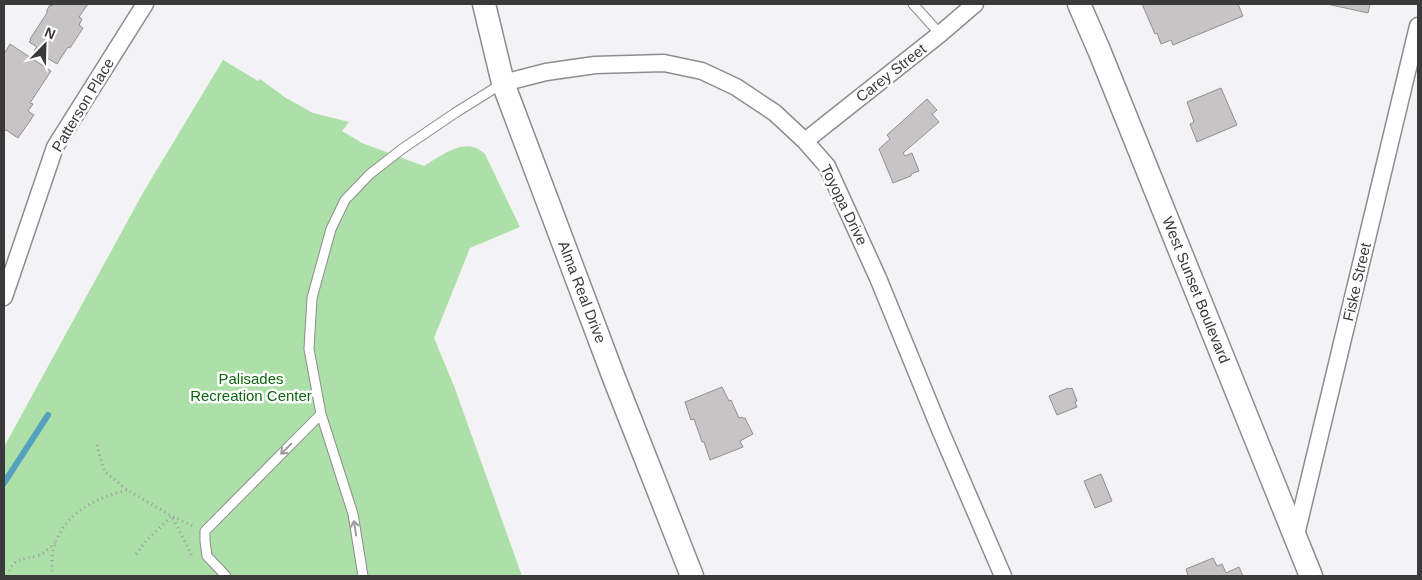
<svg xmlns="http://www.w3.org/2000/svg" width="1422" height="580" viewBox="0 0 1422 580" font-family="Helvetica,sans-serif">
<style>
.green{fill:#addfa8}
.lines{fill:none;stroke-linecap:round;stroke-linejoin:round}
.stream{stroke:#54a2bd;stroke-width:6}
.building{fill:#c7c4c5;stroke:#928f90}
.lane-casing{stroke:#8d8d8f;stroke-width:11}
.street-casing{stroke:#8d8d8f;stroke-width:19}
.secondary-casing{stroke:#8d8d8f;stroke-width:25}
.path{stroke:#9c9c9e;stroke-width:3;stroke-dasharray:1 4;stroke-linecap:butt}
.lane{stroke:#fff;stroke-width:9}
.street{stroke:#fff;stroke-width:16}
.secondary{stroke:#fff;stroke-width:22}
.oneway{stroke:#9c9c9d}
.labels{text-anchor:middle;stroke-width:5;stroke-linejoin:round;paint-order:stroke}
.street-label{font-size:15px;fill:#3a3a3b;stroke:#fff}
.park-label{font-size:15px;fill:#0c670c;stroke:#fff}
</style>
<rect width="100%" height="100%" fill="#f3f3f6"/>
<path class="green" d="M223,60l35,21 2,-2 26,19 27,15 36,9 -7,9 20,12 62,23c14,-8 35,-25 52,-18 3,1 6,4 9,6l35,73 -50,21 -36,90 20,48 68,190h-518v-129l140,-256z"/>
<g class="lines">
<path class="stream" d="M4,483l44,-68"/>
</g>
<path class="building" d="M53,4h35l-9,13 3,2 -3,6 4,3 -13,20 -2,-1 -11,17 -23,-14 3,-3 -8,-5 2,-2 -1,-1 17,-26v-3l3,-5 2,1z
M1142,4h96l5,12 -70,29 -2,-5 -10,4 -4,-11 -2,1z
M1327,4h43l-2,9z
M10,44l41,27 -21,32 3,1 -5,7 6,4 -16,23 -12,-8 -2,2v-78z
M1221,88l16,37 -40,17 -7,-18 4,-2 -7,-20z
M927,99l10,11 -5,4 7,8 -36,31 2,3 7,-3 7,18 -8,3v2l-18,7 -14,-34 11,-10 -3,-4z
M722,387l7,14 2,-1 8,18 3,-1 1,1h2l8,16 -13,7 3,6 -33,13 -6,-18h-2l-8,-23 -3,1 -6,-18z
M1068,388l1,1 3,-1 5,13 -2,1 2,5 -20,8 -8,-19z
M1101,474l11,27 -17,7 -11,-27z
M1213,558l4,8 5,-2 4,9 13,-6 4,9h-56h1l-2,-7z"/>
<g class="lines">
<defs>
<path id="lane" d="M913,4l27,30
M226,576l-19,-20 -2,-15v-10l116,-117
M363,576l-10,-62 -32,-100 -12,-65 3,-51 19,-69 14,-29 25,-26 32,-25 53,-36 48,-30"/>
<path id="street" d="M503,83l43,-11 49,-7 69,-2 38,8 34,16 39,26 30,28 22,25 51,112 63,154 62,144
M805,141l135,-107 35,-30
M4,297l51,-150 90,-143
M1295,539l123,-513"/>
<path id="secondary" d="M484,4l19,79 111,295 78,198
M1079,4l20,46 212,526"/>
</defs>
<use href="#lane" class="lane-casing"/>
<use href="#street" class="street-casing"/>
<use href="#secondary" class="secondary-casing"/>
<path class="path" d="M97,445l7,26 23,19 45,26 21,10
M136,554l10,-13 26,-25 20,40
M8,576c5,-20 14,-15 31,-21 6,-2 11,-8 16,-12
M52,576c0,-11 -1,-24 4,-35 13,-31 41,-43 71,-51"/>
<use href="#lane" class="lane"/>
<use href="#street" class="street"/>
<use href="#secondary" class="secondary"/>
</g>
<defs><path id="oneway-shaft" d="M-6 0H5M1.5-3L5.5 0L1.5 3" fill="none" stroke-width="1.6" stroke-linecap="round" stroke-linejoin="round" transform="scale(1.25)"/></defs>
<g class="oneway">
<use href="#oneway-shaft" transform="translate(286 449) rotate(135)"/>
<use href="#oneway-shaft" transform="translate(355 528) rotate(-99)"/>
</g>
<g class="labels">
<g class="street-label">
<text transform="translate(891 73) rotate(-38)" y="5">Carey Street</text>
<text transform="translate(83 105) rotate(-59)" y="5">Patterson Place</text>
<text transform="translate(844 205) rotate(64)" y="5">Toyopa Drive</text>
<text transform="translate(1357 282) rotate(-77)" y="5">Fiske Street</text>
<text transform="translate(1196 290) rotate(68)" y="5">West Sunset Boulevard</text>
<text transform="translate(582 292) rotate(69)" y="5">Alma Real Drive</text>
</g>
<g class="park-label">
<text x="251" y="384">Palisades<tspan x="251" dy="17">Recreation Center</tspan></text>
</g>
</g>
<rect width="1422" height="580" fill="none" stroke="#3a3a3b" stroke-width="10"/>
<g transform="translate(45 45) rotate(23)" stroke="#ffffff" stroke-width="4" paint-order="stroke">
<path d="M0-4L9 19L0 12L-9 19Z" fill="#3a3a3b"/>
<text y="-8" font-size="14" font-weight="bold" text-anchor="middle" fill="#3a3a3b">N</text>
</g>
</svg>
